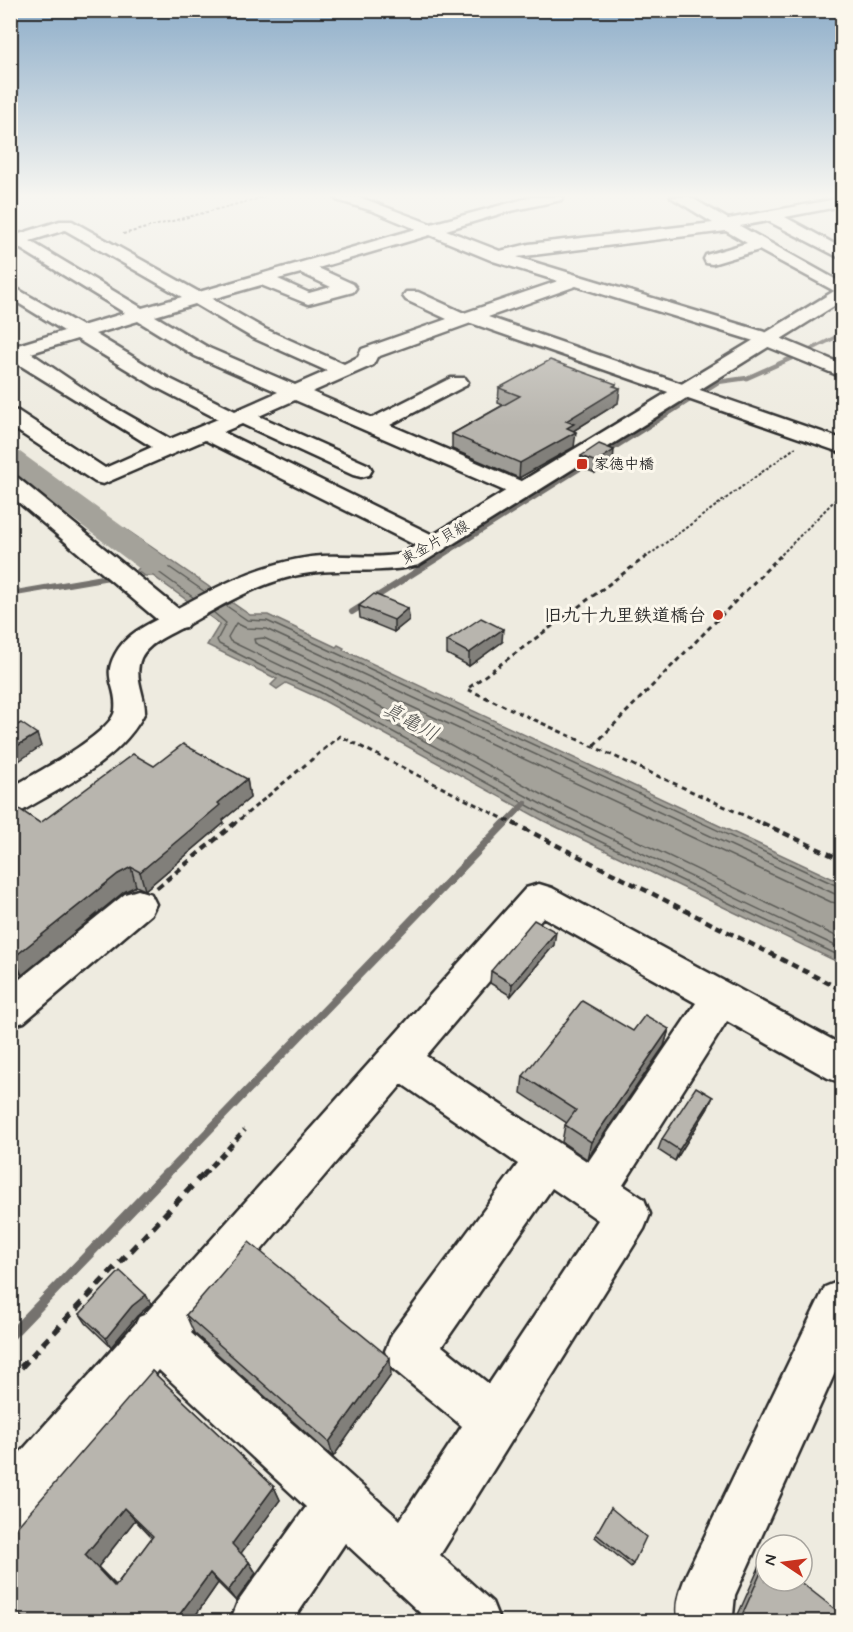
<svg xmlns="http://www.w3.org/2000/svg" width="853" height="1632" viewBox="0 0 853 1632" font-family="Mynerve,'Klee One',sans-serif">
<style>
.water{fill:#a4a29a;stroke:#74726e;stroke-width:1.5}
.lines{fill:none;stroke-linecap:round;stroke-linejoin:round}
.shore{stroke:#5b5b57;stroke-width:1.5}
.stream-far4{stroke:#74726e;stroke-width:4}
.stream-far3{stroke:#74726e;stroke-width:4.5}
.stream-far2{stroke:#74726e;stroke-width:6}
.stream-far1{stroke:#74726e;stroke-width:8}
.stream{stroke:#74726e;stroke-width:10}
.river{fill:#a4a29a;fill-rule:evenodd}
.minor-casing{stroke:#2b2b2b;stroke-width:5}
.major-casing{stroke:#2b2b2b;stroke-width:5}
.path-far3{stroke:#2b2b2b;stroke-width:2;stroke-dasharray:3 2;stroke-linecap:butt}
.path-far2{stroke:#2b2b2b;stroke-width:3;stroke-dasharray:5 4;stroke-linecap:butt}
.path-far1{stroke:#2b2b2b;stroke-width:4.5;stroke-dasharray:7 5;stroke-linecap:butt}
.path{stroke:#2b2b2b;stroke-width:6;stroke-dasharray:9 7;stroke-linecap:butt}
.minor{fill:#fbf7ec;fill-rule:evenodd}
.major{fill:#fbf7ec;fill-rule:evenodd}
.wall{fill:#9e9c96;stroke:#2b2b2b;stroke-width:1.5;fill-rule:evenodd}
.shaded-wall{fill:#817f7a;stroke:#2b2b2b;stroke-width:1.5}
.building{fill:#b8b5ae;stroke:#2b2b2b;stroke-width:1.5;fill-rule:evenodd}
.poi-dot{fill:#c8321e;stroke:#fbf7ec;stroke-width:2}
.labels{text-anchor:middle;stroke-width:6;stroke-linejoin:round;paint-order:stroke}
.far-poi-label{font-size:15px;font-weight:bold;fill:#2b2b2b;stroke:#fbf7ec;text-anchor:start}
.far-street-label{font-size:15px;fill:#2b2b2b;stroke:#fbf7ec}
.poi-label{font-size:18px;font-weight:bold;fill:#2b2b2b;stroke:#fbf7ec;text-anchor:end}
.water-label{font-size:20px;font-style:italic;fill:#555552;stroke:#fbf7ec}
</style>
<rect width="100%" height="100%" fill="#eeebe0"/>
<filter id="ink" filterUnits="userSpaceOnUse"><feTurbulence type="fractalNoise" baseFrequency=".0167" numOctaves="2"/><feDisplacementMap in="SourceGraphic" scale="12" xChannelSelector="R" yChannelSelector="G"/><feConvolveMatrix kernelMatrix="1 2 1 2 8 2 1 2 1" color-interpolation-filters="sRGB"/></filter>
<g filter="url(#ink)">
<path class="water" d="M124,528l126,87h18l68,32 2,-2 6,3 -1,2 499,233v81l-298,-143 -227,-124 -31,-14 -9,6 -6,-4 6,-6 -70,-34 13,-21 -67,-48h-8l-9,-5 5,-5 -38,-31z"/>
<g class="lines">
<path class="shore" d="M194,598l-37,-27 -9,-2 -3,-8 -25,-20 -1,-4 5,-1 81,56
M225,605l22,15 20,1 575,267
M213,612l13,11 -9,17 2,4 64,33 37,15 227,124 295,141
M842,895l-7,-1 -569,-265 -20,-1 -10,-5 -8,14 2,4 93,45 227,123 292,140
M842,904l-11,-2 -567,-264 -10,1 1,4 73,35 226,123 288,138"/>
<path class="stream-far4" d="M802,354l40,-20"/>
<path class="stream-far3" d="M606,453l112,-71 29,-4 58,-26
M438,558l151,-95"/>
<path class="stream-far2" d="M10,594l99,-17
M352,612l89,-56
M504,825l21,-22"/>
<path class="stream-far1" d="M166,1175l339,-352"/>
<path class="stream" d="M10,1336l157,-163"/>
<path class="river" d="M10,450l10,2 146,106 5,7 -5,7 -11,2 -11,-2 -134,-100z"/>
<defs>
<path id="minor" d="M335,197h24l72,27 101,-27h31l-2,3 -55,12 -60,18 54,21 29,-7 184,-21 -42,-26h19l38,22 114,-21v8l-57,11 57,31v11l-74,-38 -28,5 102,57v12l-83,-45 -47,14 -6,-1 -2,-4 2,-4 41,-12 -21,-12 -209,26 251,76 74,31v13l-88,-36 -178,-55 -88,31 354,122v14l-371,-130 -94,34 -4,8 -61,27 60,26 79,-40h14l3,4 -3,4 -75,39 140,60 4,5 -4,5 -8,2 -8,-2 -219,-95 -36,16 110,49 3,5 -3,5 -8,2 -8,-2 -111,-51 -19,8 220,108 4,5 -4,5 -9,3 -9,-3 -220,-110 -102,44 -8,-2 -85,-56v-16l8,1 87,57 47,-21 -142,-88v-17l8,3 46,-14 -54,-33v-13l72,41 43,-13 -109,-67 -6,2v-11l50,-16h12l127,71 217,-63 -43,-18 -36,-11zM65,230l117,67 -40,11 -112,-67zM430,235l63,26 65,20 -94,32 -46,-21h-12l-3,4 3,4 41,19 -85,30 -4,8 -14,7 -79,-35 -53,-30 49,-14 47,19 45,-12 3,-4 -3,-4 -35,-16zM301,273l30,14 -22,6 -31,-14zM195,304l56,33 76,34 -32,14 -86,-37 -54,-32zM138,321l57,35 83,36 -43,19 -67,-33 -73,-44zM77,339l77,47 64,33 -48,20 -77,-44 -62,-42z
M10,476l8,2 168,137 4,6 -4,6 -10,2 -10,-2 -156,-132z
M539,884l13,4 290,157v38l-14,-5 -101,-57 -104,164 21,14 6,15 -6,15 -204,326 52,47 8,20h-70l-85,-79 -53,79h-62l8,-20 68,-95 -147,-137 -130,153 -19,7v-66l126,-141 3,-6 5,-2 382,-427zM543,917l153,86 -108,159 -162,-106zM402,1084l116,80 -126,170 -7,17 7,17 70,58 -62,94 -209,-187zM552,1188l46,32 -109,164 -47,-38z
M138,890l13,4 5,10 -5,10 -127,108 -14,4v-39l115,-93z
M842,1280v77l-107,238 -2,20 2,7h-56c-5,-17 2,-34 8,-49l138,-286z"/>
<path id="major" d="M842,289v12l-423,264c-37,9 -72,3 -109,8 -45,6 -86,31 -125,53 -14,8 -36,16 -44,32 -8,19 4,36 4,54 -24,48 -79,73 -123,99l-12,3v-26c21,-12 103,-55 105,-78 3,-26 -16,-32 4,-62 12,-17 30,-24 48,-34 45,-25 91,-50 144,-57 30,-4 61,3 91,-3l434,-264z"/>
</defs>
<use href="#minor" class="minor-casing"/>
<use href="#major" class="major-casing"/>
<path class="path-far3" d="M123,234l141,-37
M645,558l151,-111
M778,558l64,-65"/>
<path class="path-far2" d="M647,556l-180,133 298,136
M594,745l186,-189
M233,825l107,-89 176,89"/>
<path class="path-far1" d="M513,823l329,167
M762,823l80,37
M157,888l78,-65
M203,1175l42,-45"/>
<path class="path" d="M10,1379l194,-206"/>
<use href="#minor" class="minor"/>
<use href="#major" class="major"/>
</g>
<path class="wall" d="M616,387l4,1 -2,15 -45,28 1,16 -55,31 -67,-29v-15l51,-29 -5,-2 1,-15z
M581,456l32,6 -18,11 -15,-6z
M359,606l49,2 1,12 -15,12 -34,-14z
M447,641l55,1 -33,24 -22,-12z
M247,779l3,19 -27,22 1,3 -79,67 -9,-4 -12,6 -102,83 -12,-9v-163l30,20z
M554,945l-43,51 -21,-13 1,-12z
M669,1029l-5,17 -77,113 -25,-17 3,-17 2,-2 -46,-30 2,-17 110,-45z
M708,1108l-33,53 -17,-11 4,-11z
M146,1295l5,9 -14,12 -26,31 -25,-24 -6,-9z
M186,1315l205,60 -58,82 -139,-124z
M152,1371l122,116 6,13 -39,53 8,9 7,11 -20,28 -18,-18 -27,39h-165zM135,1520l17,18 -36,47 -18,-18z
M611,1508l22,56 -2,3 -36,-30z
M766,1558v23l71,41h-100l-1,-3 25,-56z"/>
<path class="shaded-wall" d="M616,384l-1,7 5,-3 -2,15 -45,28 3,1 -2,15 -55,31 1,-15 46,-42z
M614,450l-1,12 -18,11 1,-11z
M408,608l1,12 -15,12v-12z
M503,629l-1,13 -33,24v-13z
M37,734l4,12 -28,19 -3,-6v-9z
M247,779l3,19 -27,22 1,3 -79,67 -5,-18 78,-69z
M131,867l5,19 -12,6 -102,83 -8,-18 104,-83z
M556,932l-2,13 -43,51 1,-12z
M669,1029l-5,17 -77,113 4,-17z
M713,1097l-5,11 -33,53 4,-11z
M146,1295l5,9 -14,12 -26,31 -5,-9 26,-32z
M390,1358l1,17 -58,82 -4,-15z
M274,1487l6,13 -41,56 -7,-12z
M124,1508l11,12 -37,47 29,30 -12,-10 -30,-32z
M249,1562l7,11 -20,28 -8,-10z
M210,1573l8,10 -27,39h-17z"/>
<path class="building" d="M550,360l66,24 -3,2 7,2 -54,33 8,3 -7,4 9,4 -56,31 -68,-29 68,-38 -21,-8z
M599,444l15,6 -18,12 -15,-6z
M374,594l34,14 -14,12 -35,-14z
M481,618l22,11 -34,24 -22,-12z
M21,723l16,11 -27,16v-21z
M183,744l64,35 -29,24 2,2 -80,67 -9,-5 -13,7 -104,83 -4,-3v-151l30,20 93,-69 21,12z
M534,920l22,12 -44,52 -21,-13z
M582,1001l51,30 12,-16 24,14 -78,113 -26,-17 11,-15 -53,-34z
M696,1087l17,10 -34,53 -17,-11z
M249,1242l141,116 -61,84 -143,-127z
M120,1271l26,24 -14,11 -26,32 -26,-24z
M152,1371l122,116 -42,57 17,18 -21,29 -18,-18 -36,49h-148l-16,-18v-69zM124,1508l29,28 -38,51 -30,-32z
M611,1508l35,29 -13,27 -37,-30z
M766,1561v20h33l41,32 -3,9h-89l-5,-4v-5z"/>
</g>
<linearGradient id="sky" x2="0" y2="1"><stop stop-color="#8dadc9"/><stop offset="0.46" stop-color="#f7f6f1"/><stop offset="1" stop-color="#f7f6f1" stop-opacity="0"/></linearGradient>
<rect width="853" height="426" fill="url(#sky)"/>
<g class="poi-dot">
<rect x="576" y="458" width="12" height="12" rx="3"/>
<circle cx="718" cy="615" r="6"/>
</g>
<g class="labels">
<g class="far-poi-label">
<text x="594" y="469">家徳中橋</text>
</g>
<g class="far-street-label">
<text transform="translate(435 542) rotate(-29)" y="5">東金片貝線</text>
</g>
<g class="poi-label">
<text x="706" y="621">旧九十九里鉄道橋台</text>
</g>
<g class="water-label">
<text transform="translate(411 721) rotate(28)" y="7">真亀川</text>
</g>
</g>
<rect width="853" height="1632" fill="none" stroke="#fbf7ec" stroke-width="36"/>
<rect x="18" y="18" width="817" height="1596" fill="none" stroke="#2b2b2b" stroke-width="2" filter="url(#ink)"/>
<g transform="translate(784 1563) rotate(283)"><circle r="28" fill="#fbf7ec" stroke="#a8a59f" stroke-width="1.5"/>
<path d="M0-4.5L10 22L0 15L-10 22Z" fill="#c8321e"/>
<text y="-9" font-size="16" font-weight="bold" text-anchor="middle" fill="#2b2b2b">N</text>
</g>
</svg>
